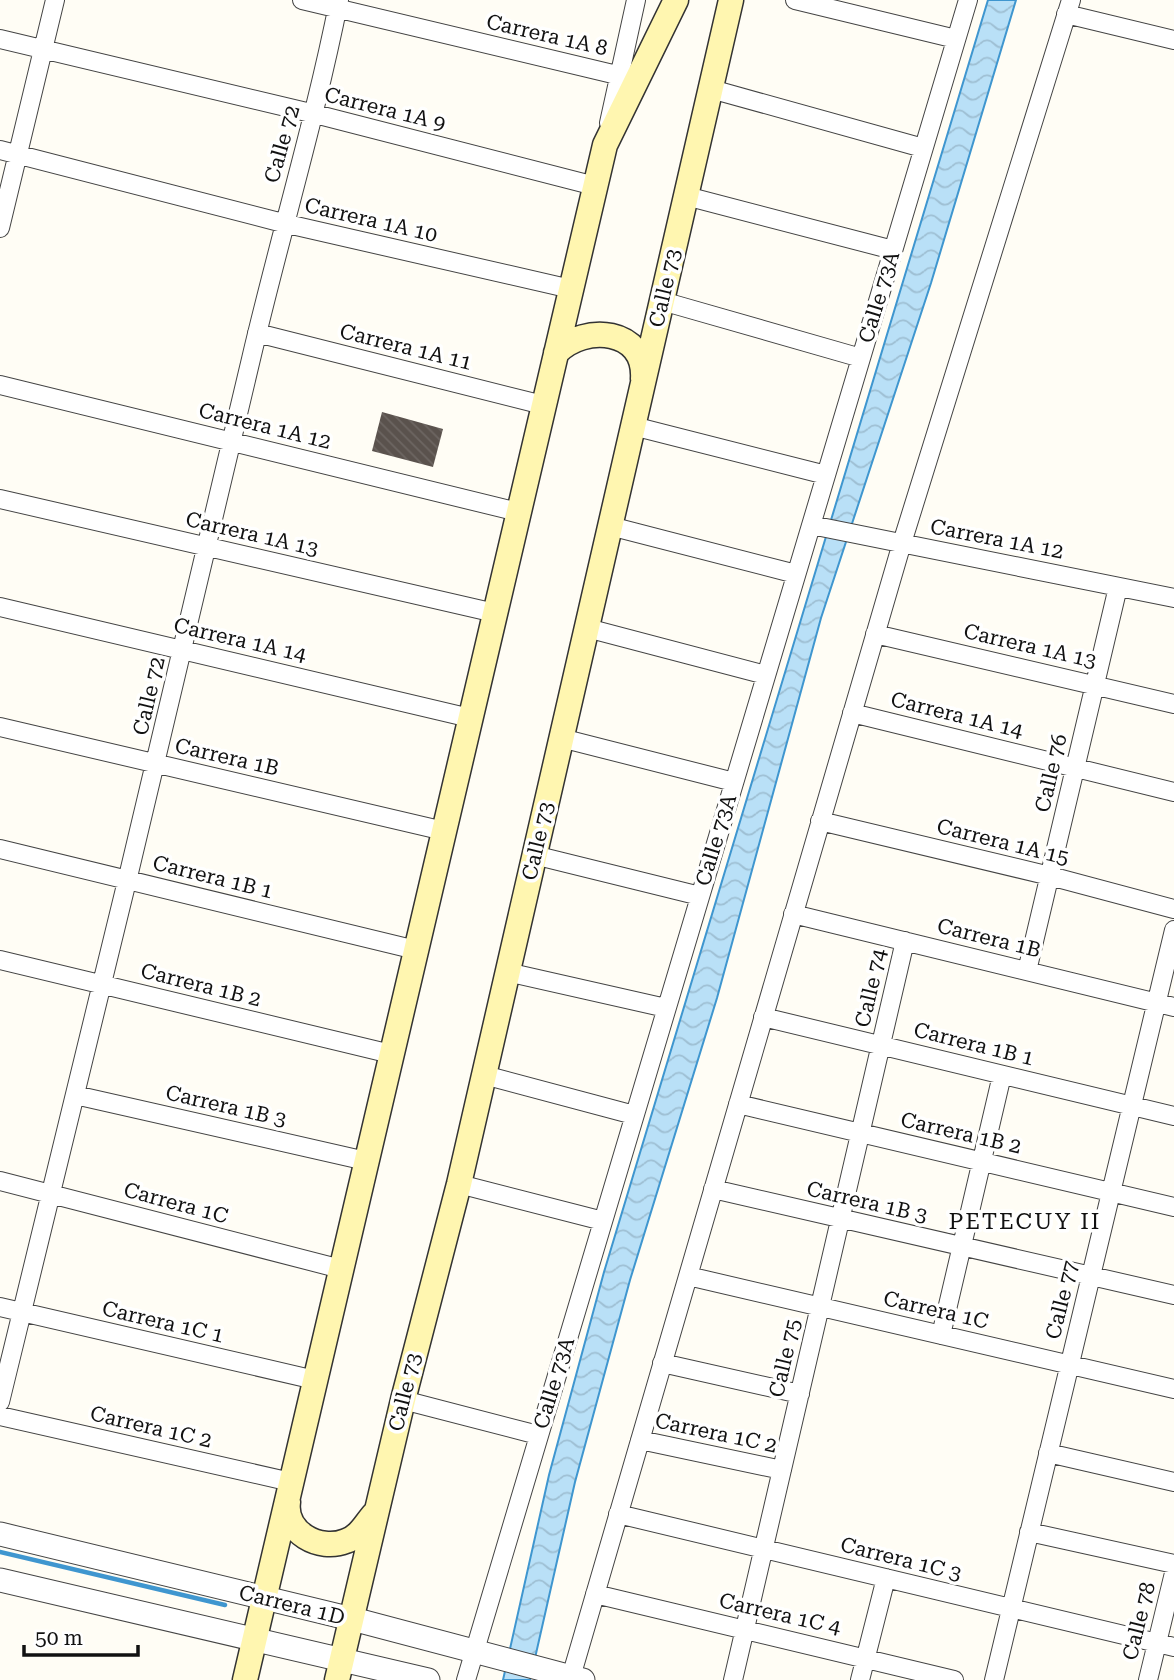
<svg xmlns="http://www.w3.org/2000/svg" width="1174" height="1680" viewBox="0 0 1174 1680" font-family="'Roboto Serif',serif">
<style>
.water{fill:url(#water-waves);stroke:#3f96cf;stroke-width:2}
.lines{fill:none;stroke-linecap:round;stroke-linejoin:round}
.stream{stroke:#3f96cf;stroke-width:4.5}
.building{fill:url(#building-back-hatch)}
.minor-casing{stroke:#444;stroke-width:20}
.tertiary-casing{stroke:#444;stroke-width:25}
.secondary-casing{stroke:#333;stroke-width:27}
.minor{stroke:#fff;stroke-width:18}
.tertiary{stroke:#fff;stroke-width:23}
.secondary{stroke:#fff6b0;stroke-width:24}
.labels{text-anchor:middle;stroke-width:7;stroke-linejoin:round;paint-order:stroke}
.street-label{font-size:21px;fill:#111;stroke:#fff}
.neighbourhood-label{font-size:23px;letter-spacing:2px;fill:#111;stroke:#fff}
</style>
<defs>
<pattern id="water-waves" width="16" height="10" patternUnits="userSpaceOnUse" patternTransform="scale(1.75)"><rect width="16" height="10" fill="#b9e0f7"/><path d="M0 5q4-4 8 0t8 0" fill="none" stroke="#9ebfd3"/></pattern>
<pattern id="building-back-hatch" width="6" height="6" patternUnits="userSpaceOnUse" patternTransform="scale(1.75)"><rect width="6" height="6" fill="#5a524d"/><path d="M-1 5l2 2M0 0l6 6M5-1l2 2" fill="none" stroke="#6d6662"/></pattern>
</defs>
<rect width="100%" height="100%" fill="#fffdf5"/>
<path class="water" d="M988,0h28l-85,283 -110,335 -104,380 -87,282 -55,202 -45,198h-27l46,-205 55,-203z"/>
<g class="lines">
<path class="stream" d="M0,1552l225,53"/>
</g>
<path class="building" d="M382,412l61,17 -10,38 -61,-16z"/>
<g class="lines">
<defs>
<path id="minor" d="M302,0l315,75
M795,0l161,39
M1066,14l108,26
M0,39l315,75 280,72
M711,89l212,59
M609,123l27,-123
M0,150l283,73 288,66
M686,196l207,54
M0,228l55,-228
M662,301l199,57
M257,333l286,72
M0,385l518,127
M633,426l193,49
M0,499l495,114
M811,525l363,73
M610,526l186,48
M0,607l470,111
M587,628l179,47
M875,634l299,70
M852,713l322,79
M0,727l444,104
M561,738l173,44
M820,821l230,55 124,33
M0,849l416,101
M534,855l166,41
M793,914l381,93
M0,960l391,94
M1027,971l91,-384
M507,972l159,36
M763,1017l411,99
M484,1075l150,40
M75,1095l291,66
M738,1104l436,103
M0,1181l341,88
M459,1184l144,37
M713,1189l461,106
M688,1276l486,113
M0,1307l315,73
M941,1335l61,-260
M662,1363l138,31
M403,1400l135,35
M0,1402c85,-347 170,-695 251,-1043 28,-120 64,-238 88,-359
M0,1416l291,66
M640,1440l142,30
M1048,1453l126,29
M618,1514l556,133
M1029,1532l145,32
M595,1594l359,86
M571,1677l331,-1134 169,-543
M466,1680l502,-1680
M733,1680l172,-739
M860,1680l26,-102
M994,1680l180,-750
M1148,1680l26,-107"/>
<path id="tertiary" d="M0,1534l364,88 219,58
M0,1580l428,100"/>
<path id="secondary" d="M556,353c29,-30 90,-24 87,26
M288,1502c-4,30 31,50 58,39 14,-5 19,-17 28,-27
M245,1680l360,-1535 71,-145
M337,1680l66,-280 56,-216 272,-1184"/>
</defs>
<use href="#minor" class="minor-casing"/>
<use href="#tertiary" class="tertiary-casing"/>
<use href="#secondary" class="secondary-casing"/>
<use href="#minor" class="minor"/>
<use href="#tertiary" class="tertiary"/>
<use href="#secondary" class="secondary"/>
</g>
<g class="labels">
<g class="street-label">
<text transform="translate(547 35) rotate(13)" y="7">Carrera 1A 8</text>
<text transform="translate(385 109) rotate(14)" y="7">Carrera 1A 9</text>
<text transform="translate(282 144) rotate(-74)" y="7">Calle 72</text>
<text transform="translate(371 220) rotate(13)" y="7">Carrera 1A 10</text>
<text transform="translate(665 288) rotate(-77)" y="7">Calle 73</text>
<text transform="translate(879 297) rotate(-73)" y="7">Calle 73A</text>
<text transform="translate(406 347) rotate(14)" y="7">Carrera 1A 11</text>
<text transform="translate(265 426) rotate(14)" y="7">Carrera 1A 12</text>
<text transform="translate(252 534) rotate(13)" y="7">Carrera 1A 13</text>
<text transform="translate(997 539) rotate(11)" y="7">Carrera 1A 12</text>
<text transform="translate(240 640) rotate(13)" y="7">Carrera 1A 14</text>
<text transform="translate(1030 646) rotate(13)" y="7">Carrera 1A 13</text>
<text transform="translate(149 696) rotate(-77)" y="7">Calle 72</text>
<text transform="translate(957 715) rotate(14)" y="7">Carrera 1A 14</text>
<text transform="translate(227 757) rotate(13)" y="7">Carrera 1B</text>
<text transform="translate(1051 773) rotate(-77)" y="7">Calle 76</text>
<text transform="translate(716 840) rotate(-73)" y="7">Calle 73A</text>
<text transform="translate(538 841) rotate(-77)" y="7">Calle 73</text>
<text transform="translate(1003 842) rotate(14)" y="7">Carrera 1A 15</text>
<text transform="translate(213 877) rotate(14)" y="7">Carrera 1B 1</text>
<text transform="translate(989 938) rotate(14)" y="7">Carrera 1B</text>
<text transform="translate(201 985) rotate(14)" y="7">Carrera 1B 2</text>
<text transform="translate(871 988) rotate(-77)" y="7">Calle 74</text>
<text transform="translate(974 1044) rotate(14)" y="7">Carrera 1B 1</text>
<text transform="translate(226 1106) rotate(13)" y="7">Carrera 1B 3</text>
<text transform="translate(961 1133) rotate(13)" y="7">Carrera 1B 2</text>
<text transform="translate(867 1202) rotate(13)" y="7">Carrera 1B 3</text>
<text transform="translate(176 1203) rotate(15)" y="7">Carrera 1C</text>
<text transform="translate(1062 1300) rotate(-76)" y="7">Calle 77</text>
<text transform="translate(936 1310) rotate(13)" y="7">Carrera 1C</text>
<text transform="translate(163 1322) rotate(13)" y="7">Carrera 1C 1</text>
<text transform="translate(785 1358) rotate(-77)" y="7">Calle 75</text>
<text transform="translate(554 1383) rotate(-73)" y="7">Calle 73A</text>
<text transform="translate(405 1392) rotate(-76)" y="7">Calle 73</text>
<text transform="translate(151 1427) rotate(13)" y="7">Carrera 1C 2</text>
<text transform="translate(716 1433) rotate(12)" y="7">Carrera 1C 2</text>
<text transform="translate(901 1559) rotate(14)" y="7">Carrera 1C 3</text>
<text transform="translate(292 1605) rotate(14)" y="7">Carrera 1D</text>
<text transform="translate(780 1614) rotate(13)" y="7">Carrera 1C 4</text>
<text transform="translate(1139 1621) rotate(-76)" y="7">Calle 78</text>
</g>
<g class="neighbourhood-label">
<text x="1025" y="1229">PETECUY II</text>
</g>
</g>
<path d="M24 1645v10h114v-10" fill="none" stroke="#111111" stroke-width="3.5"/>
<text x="35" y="1645" font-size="21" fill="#111111" stroke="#ffffff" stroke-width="5" paint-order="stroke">50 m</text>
</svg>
